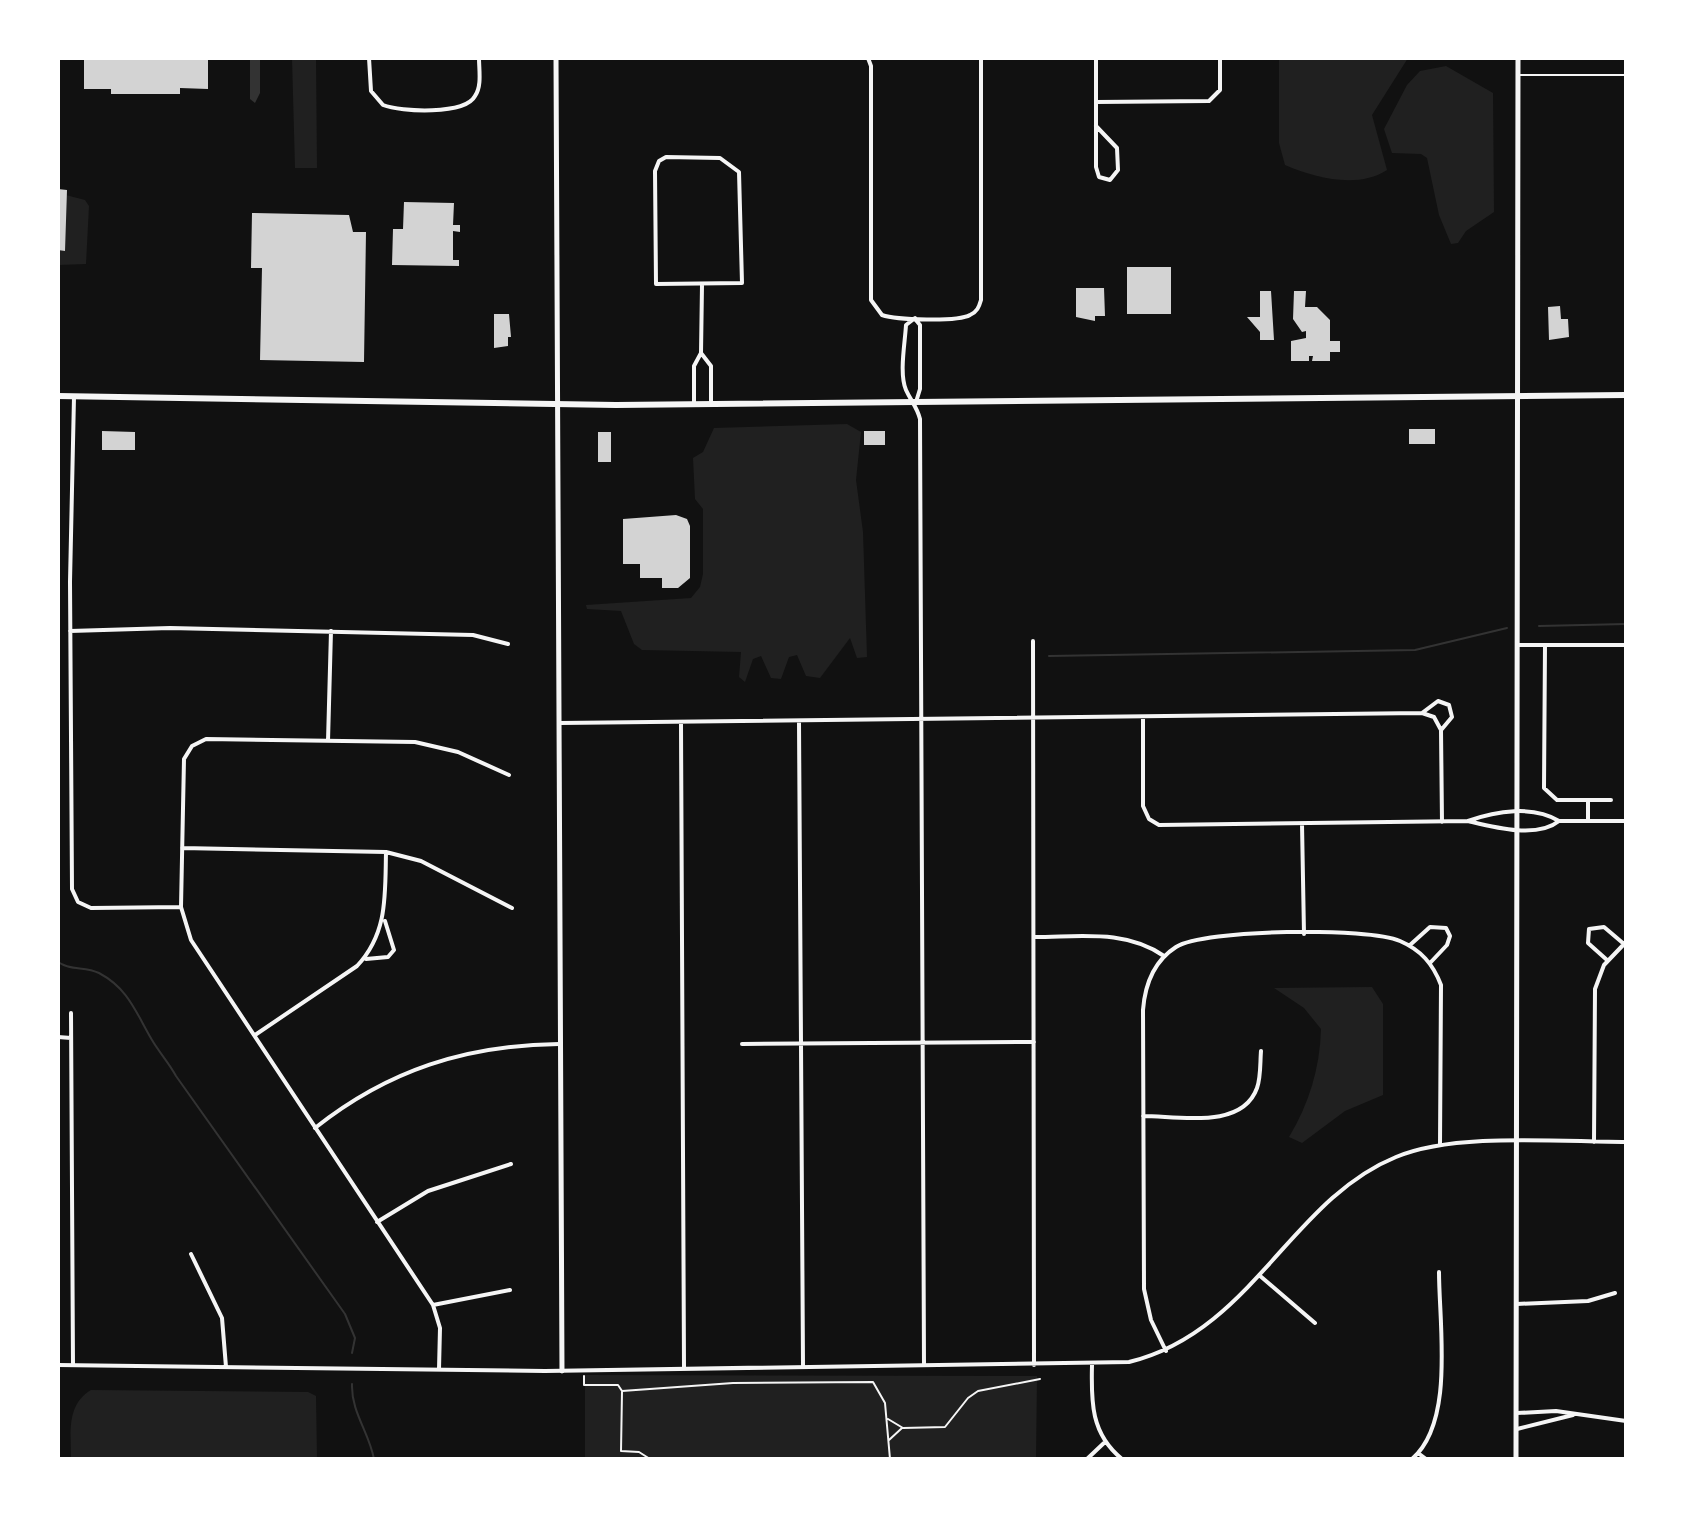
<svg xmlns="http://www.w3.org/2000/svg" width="1684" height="1517" viewBox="0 0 1684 1517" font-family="Georgia,serif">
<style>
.green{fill:#202020}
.water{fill:#333}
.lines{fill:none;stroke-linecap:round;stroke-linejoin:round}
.stream{stroke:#333;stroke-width:2}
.building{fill:#d3d3d3}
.path{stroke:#f5f5f5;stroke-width:2}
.service{stroke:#f5f5f5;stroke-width:2}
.minor{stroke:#f5f5f5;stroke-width:4}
.tertiary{stroke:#f5f5f5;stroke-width:5}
.primary{stroke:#f5f5f5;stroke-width:6}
</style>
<rect width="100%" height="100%" fill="#111"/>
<path class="green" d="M292,58h24l1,110h-22z
M1279,58h129l-36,57 15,55c-29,19 -72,8 -102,-5l-6,-22z
M1446,66l47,27 1,119 -28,19 -8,12 -7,1 -12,-29 -12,-57 -6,-4 -29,-1 -8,-24 23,-44 13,-14z
M58,193l27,7 4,6 -3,58 -28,1z
M847,424l14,8 -5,48 7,52 4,125 -10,1 -7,-20 -30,40 -14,-2 -9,-21 -8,2 -8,22 -10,-1 -10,-22 -8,3 -8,23 -6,-5 2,-25 -99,-2 -8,-6 -13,-33 -34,-2 -1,-4 105,-7 9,-11 3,-13v-65l-8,-10 -2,-41 10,-6 11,-24z
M1372,987l11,17v91l-38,16 -43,32 -13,-6c20,-33 31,-69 32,-108l-17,-21 -30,-20z
M585,1375l452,1 -1,83h-451z
M91,1390l217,2 8,4 1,63h-246c0,-26 -5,-54 20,-69z"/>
<path class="water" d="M250,58h10v35l-5,10 -5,-4z"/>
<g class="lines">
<path class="stream" d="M1539,626l87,-2
M1049,656l366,-6 92,-22
M58,962c13,9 27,4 41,11 30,16 37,40 53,67 7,12 17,23 24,36l169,238 10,24 -3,15
M352,1384c-1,28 17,48 22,75"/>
</g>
<path class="building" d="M84,58h124v31l-28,-1v6h-69v-5h-27z
M58,189l9,1 -2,61 -7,-1z
M404,202l50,1 -1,22h7v7l-7,-1v29h6v6l-67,-1 1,-36h10z
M252,213l97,2 4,17h13l-2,130 -104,-2 2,-92h-11z
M1127,267h44v47h-44z
M1076,288h28l1,28h-10v5l-19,-4z
M1260,291h11l3,49h-14v-8l-13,-15h13z
M1294,291h12l-1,16h12l13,13v21h10v11h-10v9h-18l1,-5h-4v5h-18v-20l15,-3v-7l-4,1 -9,-13z
M1560,306l1,13h7l1,18 -20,3 -1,-33z
M494,314h15l2,23h-3v9l-14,2z
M1409,429h26v15h-26z
M102,431l33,1v18h-33z
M864,431h21v14h-21z
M598,432h13v30h-13z
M676,515l11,4 3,7v52l-12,10h-16v-10h-22v-14h-17v-45z"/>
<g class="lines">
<path class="path" d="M584,1376v9h34l4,6 111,-8 140,-1 12,21 5,56
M622,1392l-1,59 18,1 11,7
M888,1419l15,9 42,-1 23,-29 10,-7 62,-12
M889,1440l13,-12"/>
<path class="service" d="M1519,75h107"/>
<path class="minor" d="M369,58l2,33 12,14c18,7 82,10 92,-9 7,-10 4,-26 4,-38
M868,58l3,8v234l11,15c14,5 76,7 88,0 7,-3 9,-8 11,-15v-242
M1096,58v109l3,10 11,3 8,-10 -1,-22 -21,-22
M1096,102l113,-1 11,-11v-32
M666,157l54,1 19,14 3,111 -86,1 -1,-113 4,-10z
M915,318l-9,7c-1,18 -7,49 0,65 5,11 11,17 14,29l4,946
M915,319l5,6v64l-4,13
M701,353l1,-68
M74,397l-4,185 2,307 6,13 13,6 90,-1
M694,403v-37l7,-13 10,13v38
M70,631l100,-3 303,7 35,9
M1033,641l1,724
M1517,645h109
M1545,645l-1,143 13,12h54
M1422,713l16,-12 11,4 3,12 -10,12
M1143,717v89l6,13 10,6 309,-4
M799,722l4,644
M560,723l862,-10 12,4 7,13 1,92
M681,724l3,644
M328,741l3,-110
M1559,821c-22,18 -66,6 -91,0 28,-10 65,-16 91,0h67
M1588,821v-21
M1302,824l2,110
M182,848l204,4 35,9 91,47
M1035,937c44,0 90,-8 129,19
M1410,945l20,-18 16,1 4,8 -3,9 -17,18
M366,959l22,-2 6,-7 -9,-29
M1607,960l-19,-17 1,-14 15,-2 20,17
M71,1013l2,352
M255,1035l102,-69c31,-33 28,-71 29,-114
M58,1037l13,1
M742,1044l292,-2
M1143,1116c35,0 99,14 114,-28 4,-11 3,-25 4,-37
M315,1128c73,-58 151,-83 244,-84
M1594,1142l1,-153 9,-24 22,-23
M377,1222l51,-31 83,-27
M191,1254l31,64 4,49
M1259,1275l56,48
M1517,1304l71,-3 27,-8
M433,1305l77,-15
M1166,1351l-15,-31 -7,-31 -1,-279c2,-26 11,-49 33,-63 28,-18 193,-20 224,-6 21,9 33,23 41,44l-1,160
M58,1365l487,6 584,-9c123,-30 161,-162 267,-205 59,-25 165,-15 230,-15
M1092,1365c-1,37 -1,69 30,94
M439,1369l1,-41 -7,-23 -242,-365 -10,-33 3,-148 8,-13 14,-7 209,3 43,10 51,23
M1517,1413l39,-2 70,10
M1517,1429l56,-14
M1418,1453l8,6
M1087,1459l18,-17
M1412,1459c43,-37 27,-134 27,-187"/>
<path class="tertiary" d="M556,58l6,1313
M1516,1459l2,-1401"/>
<path class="primary" d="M58,396l558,9 1010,-10"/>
</g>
<rect width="1684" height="1517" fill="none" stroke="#ffffff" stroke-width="120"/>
</svg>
